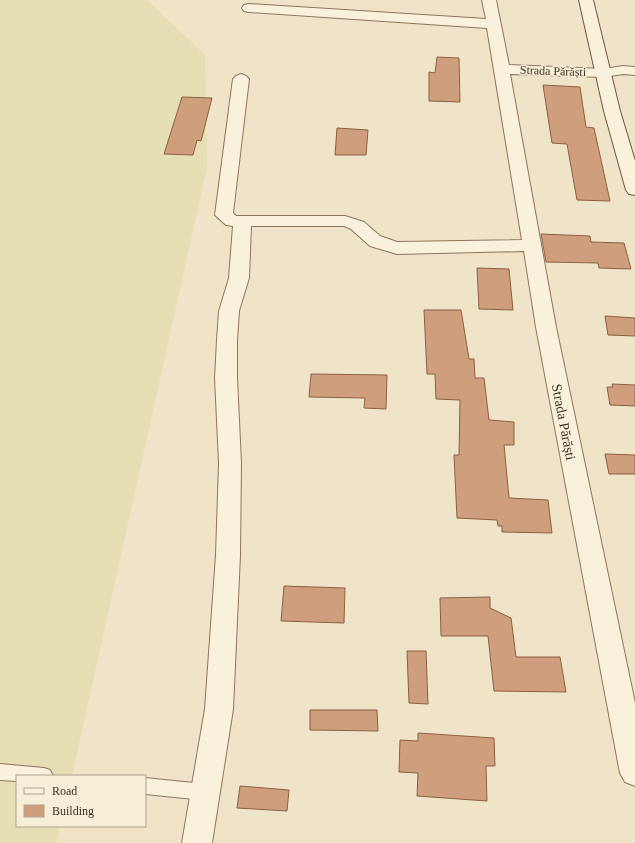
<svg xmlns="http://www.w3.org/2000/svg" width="635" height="843" viewBox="0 0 635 843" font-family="Georgia,serif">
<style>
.farmland{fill:#e6deb5}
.building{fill:#cf9f7d;stroke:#8d5f41}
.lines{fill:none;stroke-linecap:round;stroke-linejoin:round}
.lane-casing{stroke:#8d765c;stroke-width:2}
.street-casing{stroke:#8d765c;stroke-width:2}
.secondary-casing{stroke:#6f573f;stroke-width:2}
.lane{fill:#faf1dc;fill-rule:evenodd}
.street{fill:#faf1dc;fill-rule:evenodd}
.secondary{fill:#faf1dc;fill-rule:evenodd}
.labels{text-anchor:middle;stroke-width:3;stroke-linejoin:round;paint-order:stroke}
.far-street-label{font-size:12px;fill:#3d2e20;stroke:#f7eed8}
.street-label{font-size:14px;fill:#3d2e20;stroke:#f7eed8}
</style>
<rect width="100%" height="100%" fill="#f0e4c8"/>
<path class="farmland" d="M0,0h147l58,55 2,112 -135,609h-55v50h43l-3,17h-57z"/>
<path class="building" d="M437,57l22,1 1,44 -31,-1v-29l6,1z
M543,85l37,2 6,40 8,1 16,73 -33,-1 -10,-56 -15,-1z
M182,97l30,1 -11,43 -4,-1 -4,15 -29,-1z
M337,128l31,2 -2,25h-31z
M541,234l49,2 1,6 33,1 7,26 -32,-1 -1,-5 -52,-1z
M477,268l32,1 4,41 -34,-1z
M424,310h37l8,49h5l1,19h9l5,42 25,2v23h-10l5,53 39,2 4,33 -50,-1v-6h-4l-1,-6 -40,-2 -3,-63h5l1,-55 -24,-1 -1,-25h-8z
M605,316l30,2v18l-27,-1z
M311,374l76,1 -1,34 -22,-1 1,-10 -56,-1z
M612,384l23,1v21l-25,-1 -3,-18h6z
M605,454l30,1v19h-26z
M284,586l61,2 -1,35 -63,-2z
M490,597v11l21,10 5,39h44l6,35 -72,-1 -6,-55h-47l-1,-38z
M407,651h19l2,53 -19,-1z
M310,710h67l1,21 -68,-1z
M418,733l76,5 1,28h-9l1,35 -70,-5 1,-23 -19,-1 1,-32 18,1z
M240,786l49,4 -2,21 -50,-3z"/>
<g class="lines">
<defs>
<path id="lane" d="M0,764l44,4 6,2 3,6h-36v5l-17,-1z
M145,778l59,6 6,2 3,6 -3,6 -6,2 -59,-6z"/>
<path id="street" d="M482,0h14l13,65 95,4 19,-3 12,1v8l-12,-1 -19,3 -94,-3 46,253 79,376v83l-10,-4 -5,-9 -84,-446 -12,-76 -127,3 -27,-8 -19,-17 -7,-3h-93l-2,52 -10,33 -2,29v38l4,85 -1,92 -7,154 -21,134h-30l23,-134 11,-154 3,-92 -4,-85 2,-38 2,-29 10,-33 4,-52 -7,-1 -11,-10 18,-136 3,-3 5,-2 5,2 3,3 -16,134 3,3h109l19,6 16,14 17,6 125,-2 -35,-212 -238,-16 -5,-1 -2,-3 2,-3 5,-1 237,15z"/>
<path id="secondary" d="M579,0h14l27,111 15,50v34l-6,-1 -3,-4 -22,-79z"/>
</defs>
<use href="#lane" class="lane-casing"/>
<use href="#street" class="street-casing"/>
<use href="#secondary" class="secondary-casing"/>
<use href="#lane" class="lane"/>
<use href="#street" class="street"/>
<use href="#secondary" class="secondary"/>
</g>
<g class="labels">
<g class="far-street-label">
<text transform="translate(553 71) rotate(2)" y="4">Strada Părăști</text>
</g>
<g class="street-label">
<text transform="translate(564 422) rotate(79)" y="5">Strada Părăști</text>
</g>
</g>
<rect x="16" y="775" width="130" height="52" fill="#f7eed8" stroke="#ada18e"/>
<rect x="24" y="788" width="20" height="6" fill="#faf1dc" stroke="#ada18e"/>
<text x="52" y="795" font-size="12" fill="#3d2e20">Road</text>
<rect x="24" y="805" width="20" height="12" fill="#cf9f7d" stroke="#ada18e"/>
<text x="52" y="815" font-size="12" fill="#3d2e20">Building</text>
</svg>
